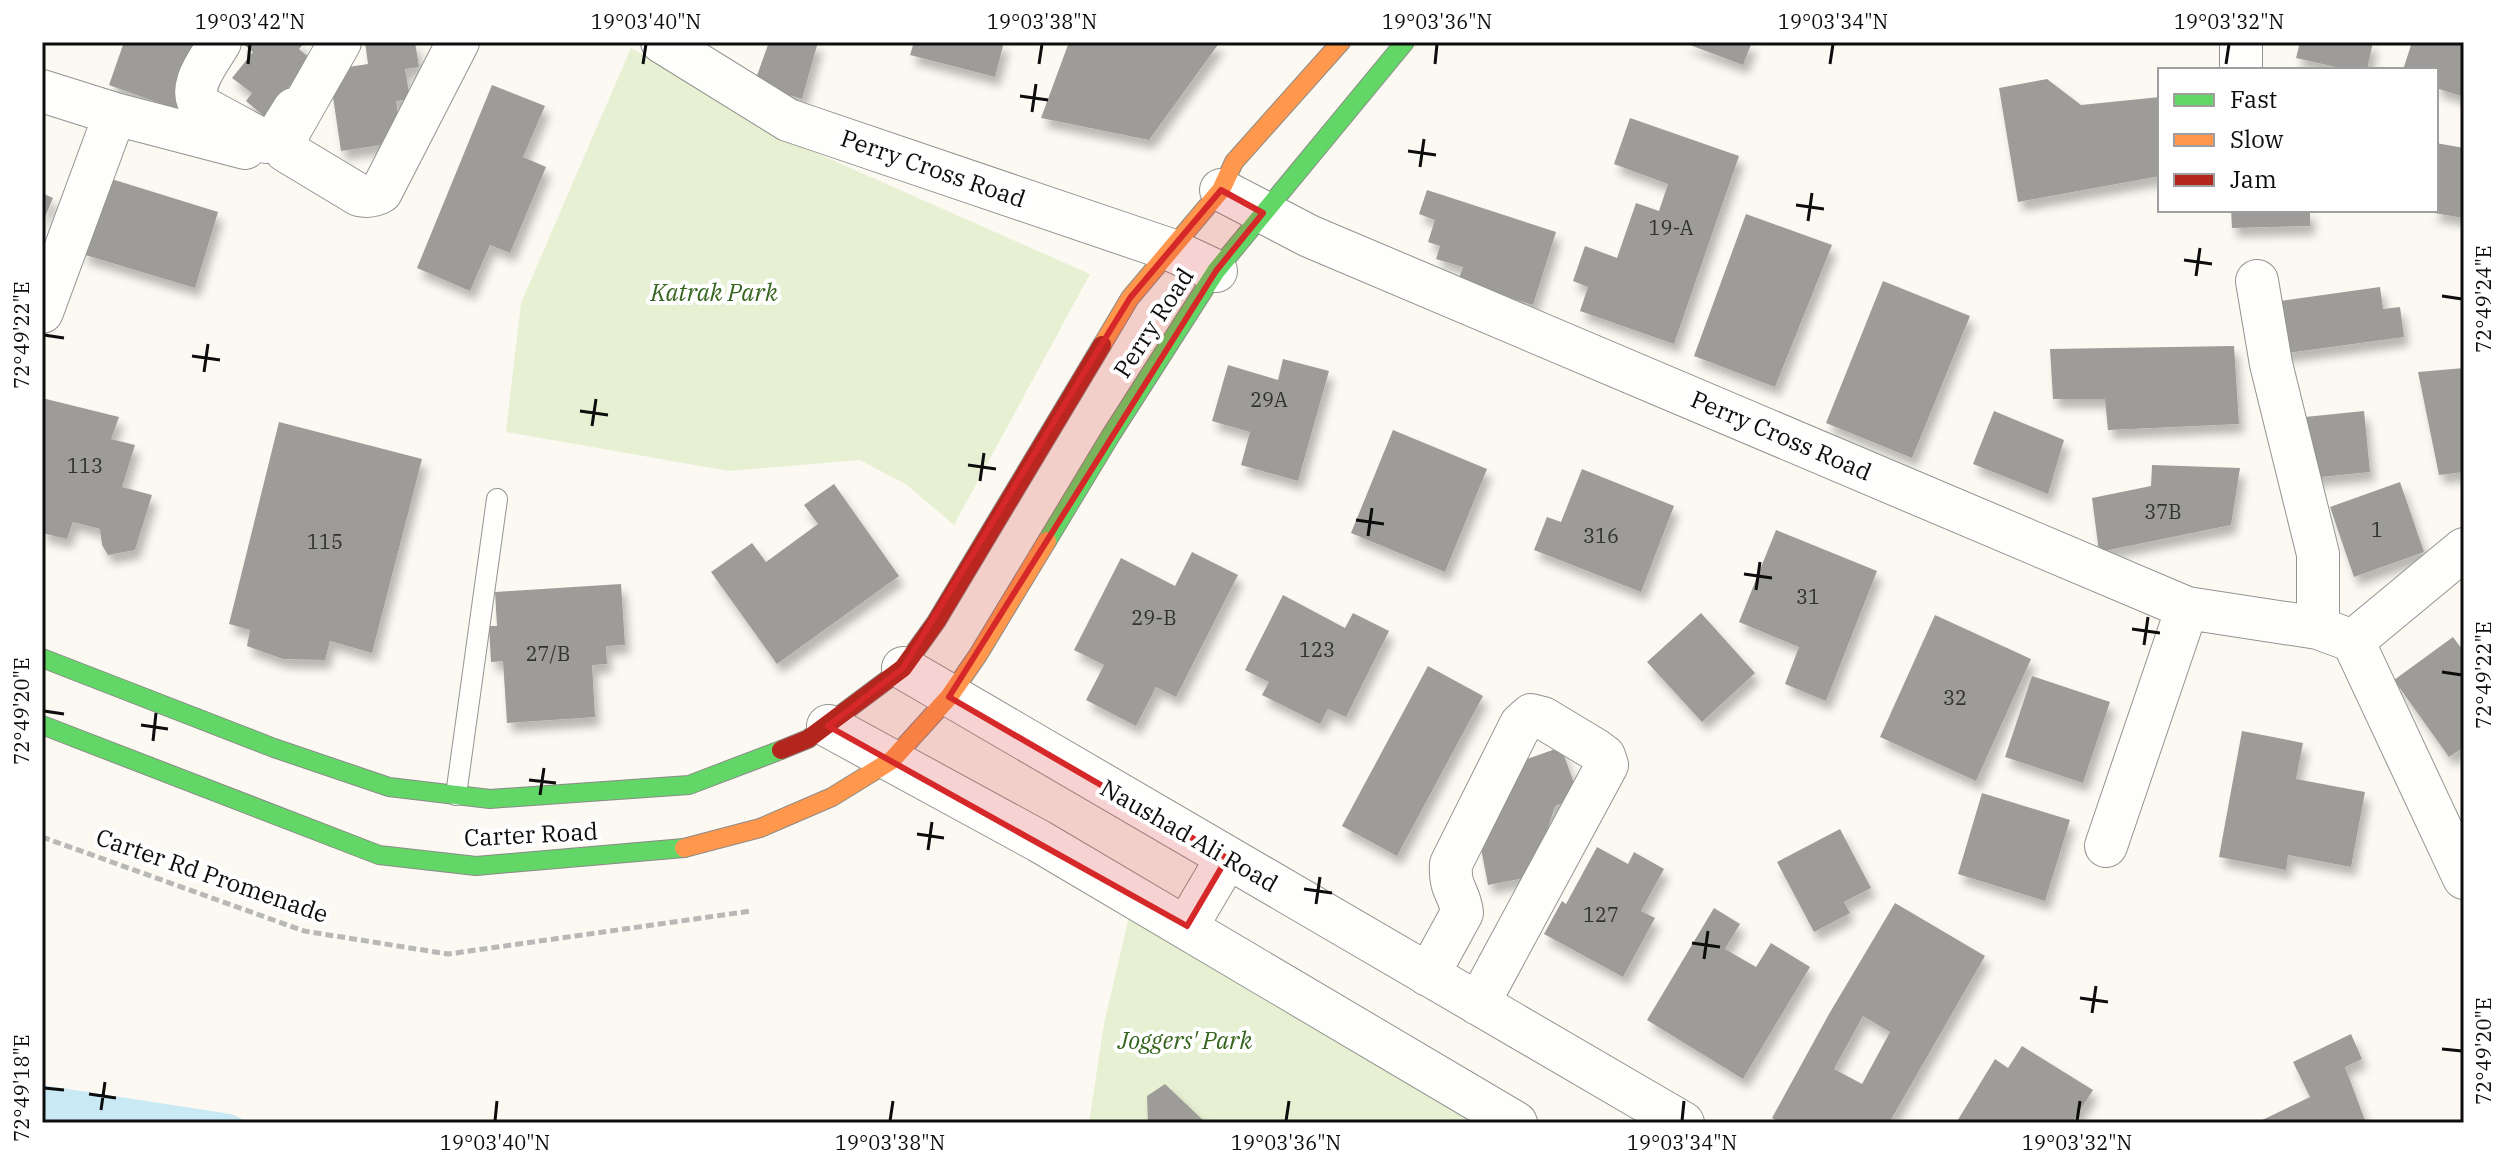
<svg xmlns="http://www.w3.org/2000/svg" width="2506" height="1165" viewBox="0 0 2506 1165" font-family="'IBM Plex Serif',serif">
<style>
.green{fill:#e7f0d2}
.water{fill:#c9eaf5}
.building{fill:#9e9c98;fill-rule:evenodd;filter:url(#shadow)}
.lines{fill:none;stroke-linecap:round;stroke-linejoin:round}
.lane-casing{stroke:#949390;stroke-width:22}
.street-casing{stroke:#949390;stroke-width:44}
.fast-casing{stroke:#8b8a87;stroke-width:20}
.slow-casing{stroke:#8b8a87;stroke-width:20}
.jam-casing{stroke:#8b8a87;stroke-width:20}
.path{stroke:#b8b8b6;stroke-width:5;stroke-dasharray:8 4;stroke-linecap:butt}
.lane{stroke:#fefefd;stroke-width:20}
.street{stroke:#fefefd;stroke-width:42}
.fast{stroke:#63d668;stroke-width:18}
.slow{stroke:#ff974d;stroke-width:18}
.jam{stroke:#b3261e;stroke-width:18}
.marked{fill:#d62828;fill-opacity:0.2;stroke:#d62828;stroke-width:6;stroke-linejoin:round}
.ticks{fill:none;stroke:#0d0d0d;stroke-width:3}
.labels{text-anchor:middle;stroke-width:8;stroke-linejoin:round;paint-order:stroke}
.number-label{font-size:20px;fill:#313130}
.street-label{font-size:24px;fill:#0d0d0d;stroke:#fff}
.park-label{font-size:24px;font-style:italic;fill:#35651e;stroke:#fff}
.neatline{fill:none;stroke:#0d0d0d;stroke-width:3}
.ticks-label{font-size:20px;text-anchor:middle;fill:#0d0d0d}
</style>
<defs>
<filter id="shadow"><feDropShadow dx="5" dy="9" stdDeviation="4" flood-color="#0004"/></filter>
</defs>
<rect width="100%" height="100%" fill="#fbf9f2"/>
<path class="green" d="M631,48l174,100 285,126 -136,251 -47,-40 -47,-25 -131,11 -223,-39 15,-129z
M1131,908l347,215h-389l15,-99z"/>
<path class="water" d="M42,1085l189,29 20,9h-209z"/>
<path class="building" d="M124,42h77l-20,69 -72,-26z
M245,42h60l-6,7 12,10 -46,58 -19,-16 6,-8 -20,-15 21,-26 -10,-8z
M365,42h50l4,25 -14,2 5,30 -14,2 6,41 -61,9 -12,-81 39,-6z
M769,42h49l-16,57 -48,-15z
M914,42h90l-9,35 -85,-22z
M1069,42h151l-71,98 -108,-22z
M1682,42h70l-9,23z
M2300,42h73l-6,28h-18l-53,-12z
M2412,42h52v55l-28,-9v-18h-33z
M2047,79l34,26 79,-8v79l-142,26 -19,-114z
M492,85l53,21 -22,51 23,10 -36,86 -20,-8 -20,46 -53,-23z
M1630,118l109,38 -65,188 -94,-33 8,-24 -15,-6 12,-35 32,12 19,-55 23,8 9,-27 -54,-20z
M2436,143l28,5v70l-36,-6 8,-2z
M105,177l113,35 -23,76 -113,-34z
M1427,190l129,42 -23,73 -75,-24 5,-14 -27,-8 4,-13 -12,-4 7,-22 -16,-6z
M42,193l11,5 -11,26z
M2231,210h79v16l-78,2z
M1746,214l86,31 -57,142 -81,-31z
M1883,281l87,35 -58,142 -86,-35z
M2380,287l3,22 17,-2 4,30 -124,17 -7,-52z
M2234,346l5,78 -131,6 -3,-31h-52l-3,-50z
M1283,359l46,12 -31,110 -57,-16 9,-33 -38,-11 16,-56 50,15z
M2464,368v104l-25,3 -21,-103z
M42,398l77,19 -8,22 24,6 -13,42 30,8 -17,55 -27,5 -6,-10 -2,-16 -27,-7 -6,17 -25,-6z
M1994,411l70,29 -16,54 -75,-30z
M2364,411l6,61 -59,6 -6,-61z
M279,422l143,37 -50,194 -42,-12 -5,19 -42,-1 -36,-13 3,-16 -21,-6z
M1393,430l94,39 -42,103 -94,-39z
M2152,465l88,3 -9,57 -132,27 -7,-54 59,-12z
M1582,469l92,37 -33,86 -107,-42 13,-33 14,5z
M2400,482l24,70 -70,25 -24,-70z
M834,484l65,92 -122,88 -66,-92 41,-29 14,19 52,-38 -14,-19z
M1776,530l101,41 -51,130 -41,-17 14,-37 -60,-25z
M1192,552l46,23 -62,122 -20,-10 -20,39 -50,-26 18,-35 -30,-15 47,-92 54,28z
M621,584l4,61 -19,1 1,18 -15,1 3,52 -88,6 -4,-62 -12,1 -2,-36h8l-2,-34z
M1283,595l62,33 8,-15 36,18 -43,86 -18,-8 -8,15 -58,-29 7,-13 -24,-12z
M1701,613l54,60 -53,49 -55,-60z
M1935,615l96,44 -55,122 -96,-44z
M2453,637l11,15v95l-15,10 -55,-77z
M1428,666l55,30 -86,160 -55,-30z
M2032,676l78,26 -27,81 -78,-26z
M2242,731l61,12 -7,36 69,13 -14,75 -63,-12 -2,15 -67,-13z
M1561,747l18,50 -24,9 -8,25 6,16 -12,28 -53,10 -9,-47 23,-70z
M1982,793l88,27 -25,81 -87,-27z
M1840,829l31,59 -27,14 6,11 -36,19 -37,-70z
M1597,847l31,17 6,-12 30,17 -23,42 14,7 -32,59 -79,-43 18,-33 4,3z
M1895,903l90,53 -96,167h-109l-8,-5 57,-104zM1863,1016l27,16 -28,52 -28,-15z
M1714,908l26,16 -15,25 31,18 15,-24 39,24 -67,112 -96,-59z
M2351,1034l11,25 -17,8 21,56h-110l54,-26 -17,-35z
M2022,1046l71,44 -21,33h-116l39,-64 13,9z
M1165,1084l41,39h-58l-1,-27z"/>
<g class="lines">
<defs>
<path id="lane" d="M456,795l41,-296"/>
<path id="street" d="M220,42c-10,18 -35,46 -18,65l64,35 8,-1 20,-32
M340,42l-54,95v14l73,44c9,2 15,1 22,-3l77,-150
M662,42l126,78 383,130 45,21
M2241,42v28
M42,91l73,23 -73,198
M115,114l130,34
M1221,190l88,46 878,372 131,20 35,13
M2257,281l14,83 47,190v74
M2353,641l111,237
M2353,641l111,-92
M903,668l780,455
M828,726l211,115 477,282
M2106,846l81,-238
M1187,926l40,-68
M1428,975l34,-62c-2,-21 -13,-23 -11,-49l70,-140 10,-9 12,3 53,32 8,6 3,9 -129,239"/>
<path id="fast" d="M1047,541l64,-106 105,-164 189,-229
M42,658l232,90 115,39 101,12 199,-14 92,-35
M42,725l337,130 97,11 208,-18"/>
<path id="slow" d="M1102,345l28,-47 91,-108 13,-28 107,-120
M684,848l76,-20 72,-31 60,-37 57,-63 29,-42 69,-114"/>
<path id="jam" d="M781,750l27,-11 95,-71 33,-46 166,-277"/>
</defs>
<use href="#lane" class="lane-casing"/>
<use href="#street" class="street-casing"/>
<use href="#fast" class="fast-casing"/>
<use href="#slow" class="slow-casing"/>
<use href="#jam" class="jam-casing"/>
<path class="path" d="M42,837l262,94 144,23 303,-43"/>
<use href="#lane" class="lane"/>
<use href="#street" class="street"/>
<use href="#fast" class="fast"/>
<use href="#slow" class="slow"/>
<use href="#jam" class="jam"/>
</g>
<path class="marked" d="M1221,190l42,23 -47,58 -267,426 278,161 -40,68 -359,-200 75,-58 227,-370z"/>
<path class="ticks" d="M248,64l2,-20M643,64l3,-20M1039,64l3,-20M1435,64l2,-20M1830,64l3,-20M2226,64l3,-20M1020,96l28,4M1032,112l4,-28M1408,151l28,4M1420,167l4,-28M1796,205l28,4M1808,221l4,-28M2184,260l28,4M2196,276l4,-28M2442,296l20,3M44,335l20,3M192,356l28,4M204,372l4,-28M580,411l28,4M592,426l4,-27M968,465l28,4M980,481l4,-28M1356,520l28,4M1368,536l4,-28M1744,574l28,4M1756,590l4,-28M2132,629l28,4M2144,645l4,-28M2442,672l20,3M44,711l20,3M141,725l27,4M153,741l3,-28M529,780l27,3M540,795l4,-27M917,834l27,4M928,850l4,-28M1304,889l28,4M1316,904l4,-27M1692,943l28,4M1704,959l4,-28M2080,998l28,4M2092,1013l4,-27M2442,1049l20,2M44,1088l20,2M89,1094l27,4M101,1110l4,-28M495,1121l2,-20M890,1121l3,-20M1286,1121l3,-20M1682,1121l2,-20M2077,1121l3,-20"/>
<g class="labels">
<g class="number-label">
<text x="1671" y="235">19-A</text>
<text x="1269" y="407">29A</text>
<text x="85" y="473">113</text>
<text x="2163" y="519">37B</text>
<text x="2377" y="537">1</text>
<text x="1601" y="543">316</text>
<text x="325" y="549">115</text>
<text x="1808" y="604">31</text>
<text x="1154" y="625">29-B</text>
<text x="1317" y="657">123</text>
<text x="548" y="661">27/B</text>
<text x="1955" y="705">32</text>
<text x="1601" y="922">127</text>
</g>
<g class="street-label">
<text transform="translate(933 169) rotate(19)" y="8">Perry Cross Road</text>
<text transform="translate(1154 323) rotate(-57)" y="8">Perry Road</text>
<text transform="translate(1781 436) rotate(23)" y="8">Perry Cross Road</text>
<text transform="translate(531 835) rotate(-3)" y="8">Carter Road</text>
<text transform="translate(1189 836) rotate(30)" y="8">Naushad Ali Road</text>
<text transform="translate(212 876) rotate(19)" y="8">Carter Rd Promenade</text>
</g>
<g class="park-label">
<text x="714" y="301">Katrak Park</text>
<text x="1185" y="1049">Joggers' Park</text>
</g>
</g>
<rect width="2506" height="1165" fill="none" stroke="#ffffff" stroke-width="88"/>
<rect x="2158" y="68" width="280" height="144" fill="#ffffff" stroke="#9e9e9e" stroke-width="2"/>
<rect x="2174" y="94" width="40" height="12" fill="#63d668" stroke="#9e9e9e" stroke-width="2"/>
<text x="2230" y="108" font-size="24" fill="#0d0d0d">Fast</text>
<rect x="2174" y="134" width="40" height="12" fill="#ff974d" stroke="#9e9e9e" stroke-width="2"/>
<text x="2230" y="148" font-size="24" fill="#0d0d0d">Slow</text>
<rect x="2174" y="174" width="40" height="12" fill="#b3261e" stroke="#9e9e9e" stroke-width="2"/>
<text x="2230" y="188" font-size="24" fill="#0d0d0d">Jam</text>
<rect x="44" y="44" width="2418" height="1077" class="neatline"/>
<g class="ticks-label">
<text x="250" y="29">19°03'42"N</text>
<text x="646" y="29">19°03'40"N</text>
<text x="1042" y="29">19°03'38"N</text>
<text x="1437" y="29">19°03'36"N</text>
<text x="1833" y="29">19°03'34"N</text>
<text x="2229" y="29">19°03'32"N</text>
<text transform="translate(2484 299) rotate(-90)" y="7">72°49'24"E</text>
<text transform="translate(22 335) rotate(-90)" y="7">72°49'22"E</text>
<text transform="translate(2484 675) rotate(-90)" y="7">72°49'22"E</text>
<text transform="translate(22 711) rotate(-90)" y="7">72°49'20"E</text>
<text transform="translate(2484 1051) rotate(-90)" y="7">72°49'20"E</text>
<text transform="translate(22 1088) rotate(-90)" y="7">72°49'18"E</text>
<text x="495" y="1150">19°03'40"N</text>
<text x="890" y="1150">19°03'38"N</text>
<text x="1286" y="1150">19°03'36"N</text>
<text x="1682" y="1150">19°03'34"N</text>
<text x="2077" y="1150">19°03'32"N</text>
</g>
</svg>
